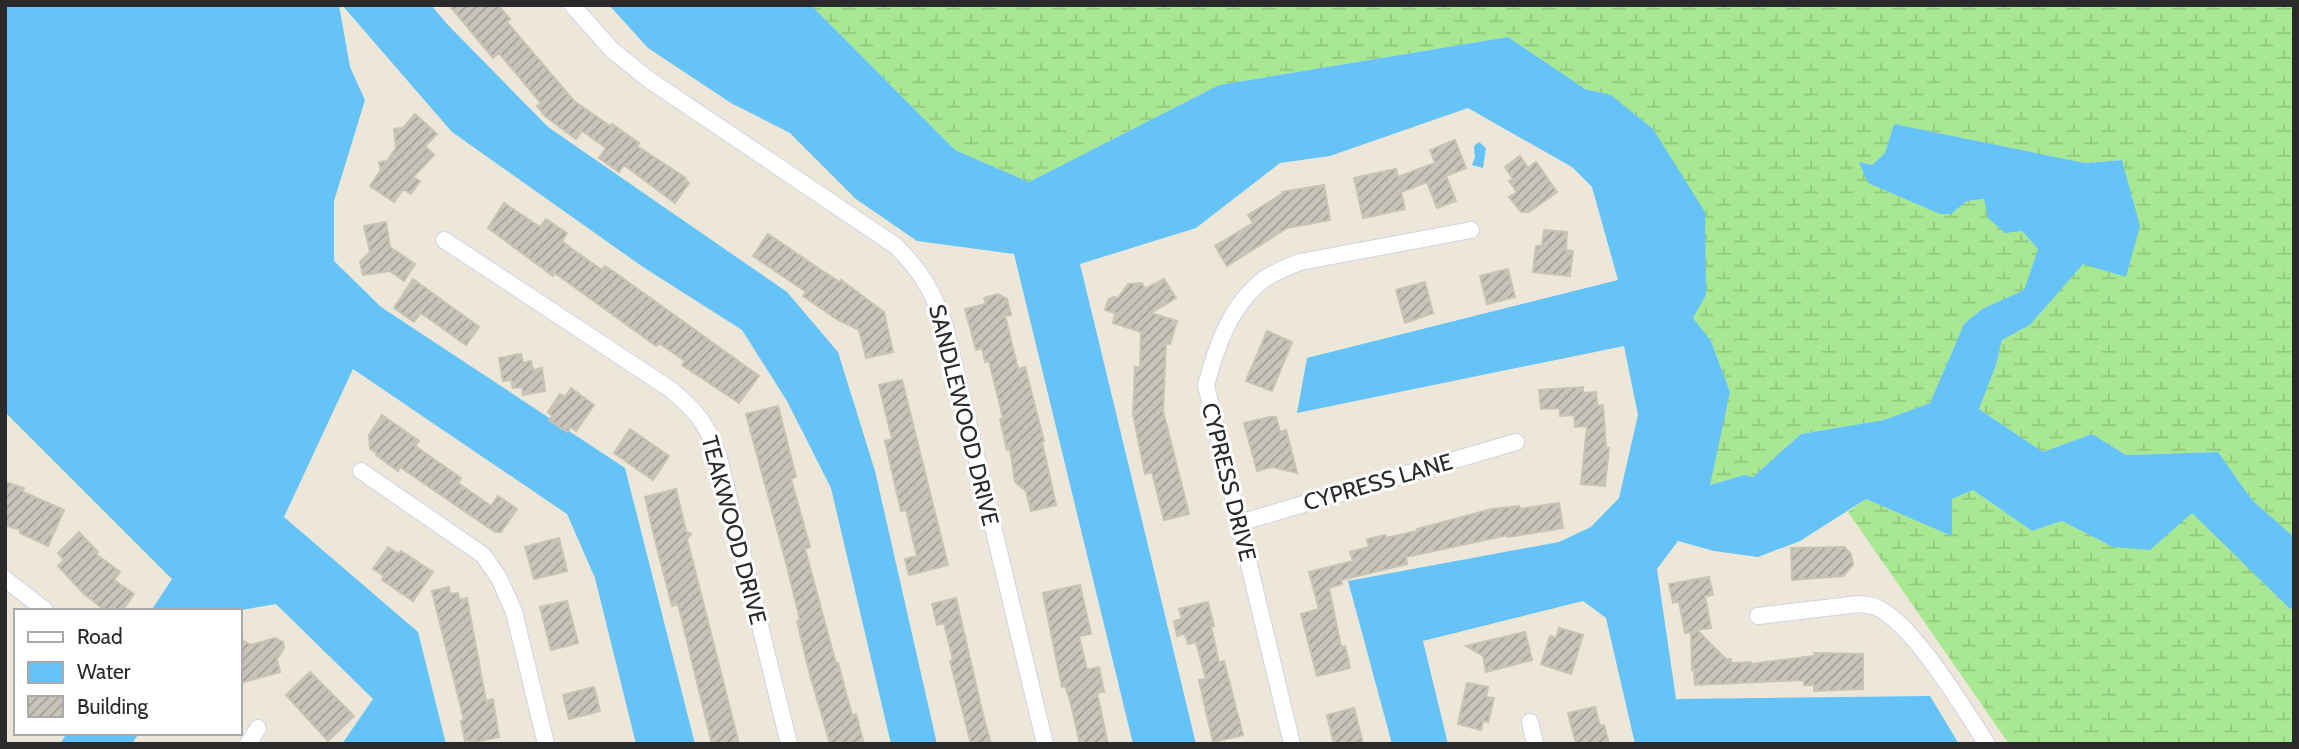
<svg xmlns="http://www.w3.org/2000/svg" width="2299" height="749" viewBox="0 0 2299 749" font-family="Cabin,sans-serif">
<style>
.wetland{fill:url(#wetland-marsh)}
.water{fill:#65c3f8}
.building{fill:url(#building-hatch);stroke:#c9c3b4;stroke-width:2}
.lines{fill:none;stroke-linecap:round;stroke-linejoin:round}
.minor-casing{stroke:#d0d2e4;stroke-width:18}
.minor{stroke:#fff;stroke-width:16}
.labels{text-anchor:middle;stroke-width:6;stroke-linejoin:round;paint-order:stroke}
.street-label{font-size:23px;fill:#2a2a2a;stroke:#fff}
</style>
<defs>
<pattern id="wetland-marsh" width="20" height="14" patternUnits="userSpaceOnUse" patternTransform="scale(1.75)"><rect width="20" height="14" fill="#a8e892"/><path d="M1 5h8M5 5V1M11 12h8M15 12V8" fill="none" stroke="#91c77e"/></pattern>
<pattern id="building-hatch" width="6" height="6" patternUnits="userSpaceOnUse" patternTransform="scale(1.75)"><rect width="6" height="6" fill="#c8c4ba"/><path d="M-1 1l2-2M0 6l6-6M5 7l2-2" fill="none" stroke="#a39f97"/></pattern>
</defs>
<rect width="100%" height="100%" fill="#ede7da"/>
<path class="wetland" d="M811,5h1483v532l-42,-37 -34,-48 -92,3 -34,-21 -49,18 -64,-43 17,-44 6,-25 28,-15 53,-62 43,14 -5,-117 -36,3 -191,-39 -9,29 -13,12 -13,-3 92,52 16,-13 18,-2 37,32 16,18 -14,41 -42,19 -18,15 -34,79 -46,17 -83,14 -48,43 -9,-2 -35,10 21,-93 -19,-51 -18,-23 13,-23 -2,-83 -51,-83 -42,-34 -26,-6 -77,-52 -289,48 -190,97 -74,-32z
M1973,490l59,41 30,-10 51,26 79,-35 98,97 4,-1v136h-285l-161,-232 18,-13 85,36 1,-36z"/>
<path class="water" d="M5,5h334l11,62 15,33 -31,101v60l47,46 244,161 70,276h-59l-41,-166 -28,-64 -214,-145 -69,148 134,115 28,112h-104l31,-45 -97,-95 -40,7h-85l21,-32 -167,-167z
M342,5h89l16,19 101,103 239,165 51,60 37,119 62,273h-46l-60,-256 -44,-87 -45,-71 -99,-63 -191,-135z
M609,5h202l144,145 74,32 190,-97 289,-48 77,52 26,6 42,34 52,83 1,83 -13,23 18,23 19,51 -20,93 34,-10 9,2 48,-43 83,-14 46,-17 34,-79 18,-15 42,-19 14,-41 -16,-18 -17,2 -17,-15 -4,-19 -17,2 -16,13h-11l-72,-31 -9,-21 13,3 13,-12 9,-29 191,39 37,-3 18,66 -14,51 -43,-13 -53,61 -28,15 -6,25 -17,44 64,43 49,-18 34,21 92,-3 34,48 42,37v71l-4,1 -98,-96 -42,37 -37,-3 -51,-26 -30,10 -59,-41 -21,9v37l-86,-37 -66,42 -42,16 -44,-6 -36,-10 -21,28 19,130 254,-3 29,48h-324l-29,-126 -23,-17 -160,40 25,103h-56l-44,-163 211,-39 32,-15 28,-29 19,-83 -14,-69 -327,67 10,-55 311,-78 -26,-93 -20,-20 -104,-59 -138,48 -50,7 -84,65 -116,36 116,480h-63l-119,-490 -97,-13 -61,-42 -66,-66 -59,-30 -83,-55z
M1479,142l7,6 -3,20 -11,-3 3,-8 -1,-11z
M67,733h72l-7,11h-72z"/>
<path class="building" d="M449,5h49l12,14 -3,3 67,79 36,25 2,-2 27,19 -2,3 49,32 -1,2 4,3 -14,20 -51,-38 -5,7 -20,-14 7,-10 -24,-17 -6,8 -31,-23 -8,-10 4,-3 -42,-50 -6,5z
M415,114l22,20 -12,12 9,9 -21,22 7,4 -9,13 -8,-5 -9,13 -24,-16 11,-16 -2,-8 8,-1 9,-13 -2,-19 9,-1z
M1455,140l11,28 -20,8 10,25 -19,7 -10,-26 -26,10 4,17 -42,9 -9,-40 42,-9 2,8 37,-14 -5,-13z
M1520,156l8,12 8,-6 21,30 -28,20h-8l-12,-15 8,-5 -8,-11 4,-2 -8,-12z
M1324,185l6,35 -43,8 -60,38 -12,-20 38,-23 -5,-8 34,-21v-2z
M504,203l36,24 6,-8 21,14 -5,8 10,8 30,21 3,-4 12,8 142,102 -20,27 -57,-38 3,-4 -26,-18 -3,3 -101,-73 -2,3 -65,-48z
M386,222l4,25 25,17 -11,17 -14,-10 -27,4 -3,-13 10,-10 -6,-26z
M1544,230l23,2 -1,18 7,1 -3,25 -37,-4 3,-26h6z
M768,234l53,36 19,12 1,-2 43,32 9,40 -27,6 -7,-28 -21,-10 -35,-24 3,-4 -53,-36z
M1508,269l7,28 -28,7 -7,-28z
M413,279l66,48 -13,18 -45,-32 -7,9 -20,-14z
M1164,279l12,19 -25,15 26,8 -7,23 -4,-1 -3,68 26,103 -25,6 -12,-48 -7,2 -12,-60 2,-47h5l1,-35 -28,-9 2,-10 -10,-3 3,-10 5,-3 5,1 10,-14 14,-1 3,6z
M1425,282l8,31 -28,10 -9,-33z
M998,294l9,5 4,16 -6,1 13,53 7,-2 19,74 -2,1 14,63 -25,6 -5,-20 -11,-9 -5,-33 -3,1 -7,-31 3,-1 -14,-57 -4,1 -3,-14 -6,2 -11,-41 21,-5 -2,-6z
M1267,331l25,11 -20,49 -26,-10z
M521,354l2,9 8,-2 2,9 9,-2 3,23 -22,4 -1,-8 -9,1 -2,-8 -8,1 -4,-23z
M902,380l46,185 -39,10 -4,-16 12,-3 -11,-46 -5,1 -16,-70 7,-2 -13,-54z
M1583,387v6l13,-1 1,14 6,-1 3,43h3l-4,38 -24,-2 6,-58 -12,1 -1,-12 -14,1v-8l-19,1 -2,-19z
M571,388l23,17 -18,26 -5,-4 -4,5 -18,-12 3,-4 -4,-4 12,-18 5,3z
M778,406l18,71 -5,2 19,68 -5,2 31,115 2,-1 14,52 4,-1 8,30h-34l-21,-73 -12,-50 3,-1 -12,-50 -42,-156z
M382,415l37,26 -4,5 46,32 -3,5 33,23 7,-10 19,13 -16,23h-6l-95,-65 -2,4 -22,-16v-3l-6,-3 -1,-14z
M1270,417h6l4,15 6,-2 11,43 -25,-6 -15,4 -13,-48z
M630,429l39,27 -16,24 -39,-27z
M5,482l19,6 -1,4 41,18 -16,36 -28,-13 1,-3 -16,-5z
M676,489l10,42 5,3 -4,5 52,205h-27l-34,-140 -6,2 -18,-70 -9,-39z
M1559,503l4,25 -55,9v-2l-102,22 1,7 -66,16 1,4 -13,4 12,59 4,-1 5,22 -33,8 -16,-62 18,-5 -10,-37 44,-11 -3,-9 19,-5 -2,-8 19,-4v3l31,-7v-2l75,-20 27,-3 1,3z
M79,532l19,20 -2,2 24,18 -6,8 20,14 -12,17h-16l-22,-17 -26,-28 6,-6 -6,-7z
M559,538l8,33 -33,8 -9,-32z
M388,547l11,7 2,-3 32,21 -20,29 -31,-21 2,-4 -11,-7z
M1844,547l7,7 2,11 -10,11 -51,4 -1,-32z
M1709,577l4,18 -8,1 6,32 -14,2 29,29h5v4l20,-1v2l63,-8v-3l49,1v35l-49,2v-6h-10v-5l-109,5 -1,-16 -2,1 -1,-38 -6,1 -6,-32 -6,2 -4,-19z
M1080,585l11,49 -12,2 8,34 12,-3 5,25 -7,1 11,51h-28l-10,-44 -5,-14 -3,1 -19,-94z
M449,587l1,7 8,-1 1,7 8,-2 19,103 7,-2 6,38 -29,6 -1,-3 -4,1 -4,-20 3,-1 -32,-129z
M956,598l27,117 8,29h-20l-21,-83 3,-1 -9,-37 -7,2 -5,-21z
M567,601l11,42 -27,7 -11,-43z
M1208,602l6,24h-3l8,37 5,-2 19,74 -30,7 -14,-62 7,-1 -10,-37 -8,2 -3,-10 -8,2 -3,-15 8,-2 -3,-10z
M1559,628l24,7 -12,39 -30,-10 9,-28 6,2z
M1525,632l7,28 -46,12 -3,-16 -17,-10z
M275,638l8,4 1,6 -7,11 3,13 -40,11v-44l11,6z
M310,672l44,44 -26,25 -42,-46z
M1467,683l21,4 -2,10 8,1 -6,24 -5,-1 -2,9 -23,-6z
M594,687l6,24 -31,8 -6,-24z
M1595,707l5,19 4,-1 5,19h-33l-8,-31z
M1354,708l9,36h-29l-7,-29z"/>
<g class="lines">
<defs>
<path id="minor" d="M572,5l40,45 36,29 248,167c27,28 36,44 49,80l100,418
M444,240l226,149c27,22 35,33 48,65l71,290
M361,471l122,84 16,23 15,34 32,132
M1239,523l277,-81
M5,579l40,31
M1758,616l101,-12c5,1 12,1 17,3 38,17 87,101 111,137
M1530,722l5,22
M248,744l10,-16
M1292,744l-86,-359c10,-36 22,-74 51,-100 12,-11 28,-17 43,-23l171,-32"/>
</defs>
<use href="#minor" class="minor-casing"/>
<use href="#minor" class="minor"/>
</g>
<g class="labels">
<g class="street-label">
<text transform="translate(964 415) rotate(76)" y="8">SANDLEWOOD DRIVE</text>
<text transform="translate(1229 482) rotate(76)" y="8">CYPRESS DRIVE</text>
<text transform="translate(1378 482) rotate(-16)" y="8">CYPRESS LANE</text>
<text transform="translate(734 530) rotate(75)" y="8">TEAKWOOD DRIVE</text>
</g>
</g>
<rect width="2299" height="749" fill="none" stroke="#2a2a2a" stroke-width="14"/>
<rect x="14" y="609" width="228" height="126" fill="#ffffff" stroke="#aaaaaa" stroke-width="2"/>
<rect x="28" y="632" width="35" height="10" fill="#ffffff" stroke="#aaaaaa" stroke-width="2"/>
<text x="77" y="644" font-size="21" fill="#2a2a2a">Road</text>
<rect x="28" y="662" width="35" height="21" fill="#65c3f8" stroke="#aaaaaa" stroke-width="2"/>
<text x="77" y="679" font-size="21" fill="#2a2a2a">Water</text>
<rect x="28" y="696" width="35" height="21" fill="url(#building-hatch)" stroke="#aaaaaa" stroke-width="2"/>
<text x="77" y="714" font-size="21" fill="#2a2a2a">Building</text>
</svg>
